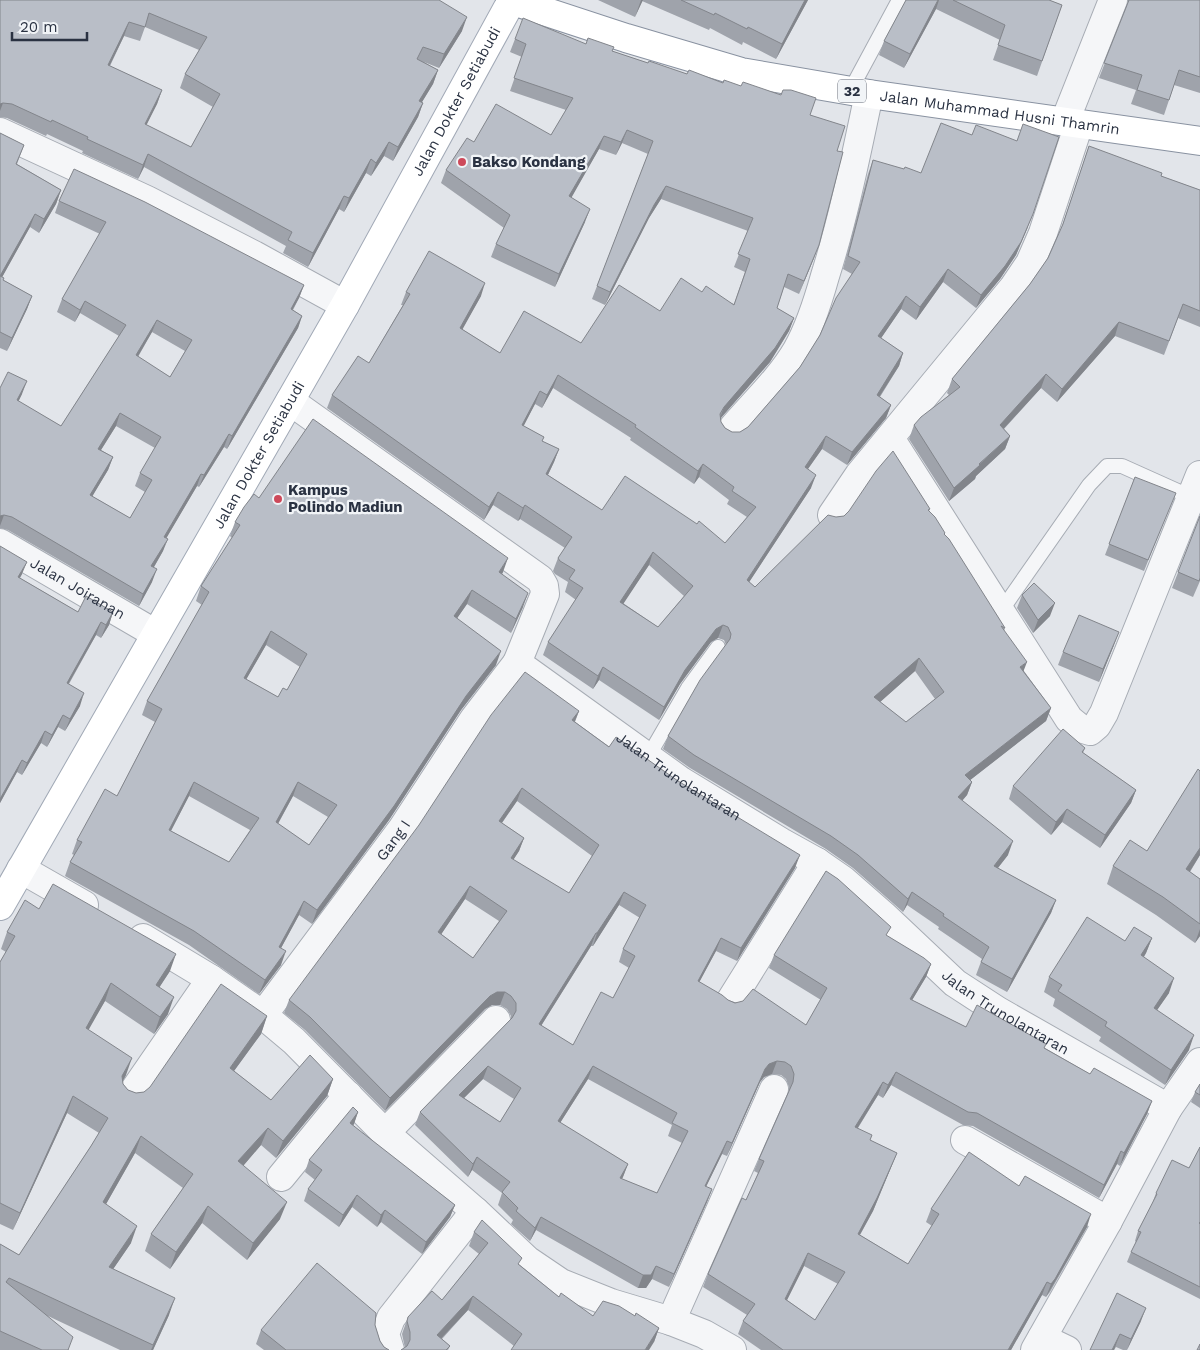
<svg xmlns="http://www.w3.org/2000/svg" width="1200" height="1350" viewBox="0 0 1200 1350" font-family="'Work Sans',sans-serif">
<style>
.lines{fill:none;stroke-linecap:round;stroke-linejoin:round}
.service-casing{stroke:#a7acb4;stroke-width:16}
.minor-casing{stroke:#a7acb4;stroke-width:30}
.tertiary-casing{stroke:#a7acb4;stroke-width:30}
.primary-casing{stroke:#a1a9b6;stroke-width:30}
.trunk-casing{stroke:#8992a1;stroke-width:30}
.service{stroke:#f5f6f8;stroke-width:14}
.minor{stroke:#f5f6f8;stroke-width:28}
.tertiary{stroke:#f5f6f8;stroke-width:28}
.primary{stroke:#fff;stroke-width:28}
.trunk{stroke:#fff;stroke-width:28}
.wall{fill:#9fa3ab;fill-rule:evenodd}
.shaded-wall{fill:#82858b}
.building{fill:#b9bec7;stroke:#82858b;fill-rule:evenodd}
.poi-dot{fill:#cd495a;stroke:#f1f4f7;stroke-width:2}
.labels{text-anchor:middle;stroke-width:4.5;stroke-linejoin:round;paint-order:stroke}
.shield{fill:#f1f4f7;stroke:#666c78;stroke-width:1}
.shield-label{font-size:14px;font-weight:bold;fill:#2a3242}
.street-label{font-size:15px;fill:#2a3242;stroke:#f1f4f7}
.poi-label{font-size:15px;font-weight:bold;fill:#2a3242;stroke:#f1f4f7;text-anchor:start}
</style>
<rect width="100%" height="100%" fill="#e2e5ea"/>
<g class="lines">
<defs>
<path id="service" d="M850,91l49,-91
M1001,611l88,-126 18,-19h15l69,31
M648,757l40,-69 30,-41"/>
<g id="minor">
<path d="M1065,121l48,-121"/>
<path d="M0,132l147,68 107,55 91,50"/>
<path d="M731,430c22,-26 49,-51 66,-80 13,-23 21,-49 28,-74 19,-60 31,-121 44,-182"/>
<path d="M890,438l179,281 11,9 10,3 7,-6 7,-12 96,-238"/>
<path d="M832,515l27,-40 154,-187 17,-25 13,-30 36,-109"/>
<path id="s1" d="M0,543l156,91"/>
<path d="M21,869l63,36"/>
<path d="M143,938l68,41 52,36 31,26 91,92 90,78 52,49 34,23 50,20 60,18 33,13 28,16"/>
<path d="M731,1000l86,-138"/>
<path id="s2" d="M263,1015l139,-186 72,-110 43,-56"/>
<path d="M131,1095l80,-116"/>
<path d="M385,1133l111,-113"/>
<path d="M965,1140l143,81"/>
<path d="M281,1177l67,-82"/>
<path d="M671,1321l103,-232"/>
<path d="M1042,1338l25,12"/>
<path d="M390,1350l-5,-16 6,-16 84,-107"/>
<path d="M1035,1350l73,-129 60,-113"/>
</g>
<g id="tertiary">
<path id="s3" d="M290,401l250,178 4,7 1,8 -28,69 164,118 100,61 36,20 26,18 40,35 72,68 43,28 170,97 32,-46"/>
</g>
<g id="primary">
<path id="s4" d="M0,906l345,-601 167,-305"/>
</g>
<g id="trunk">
<path id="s5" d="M510,0l116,38 115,34 128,22 331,47"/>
</g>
</defs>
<use href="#service" class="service-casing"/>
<use href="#minor" class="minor-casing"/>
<use href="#tertiary" class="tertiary-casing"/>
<use href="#primary" class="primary-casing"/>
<use href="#trunk" class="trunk-casing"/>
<use href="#service" class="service"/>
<use href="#minor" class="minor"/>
<use href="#tertiary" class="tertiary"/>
<use href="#primary" class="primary"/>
<use href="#trunk" class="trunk"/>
</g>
<path class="wall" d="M0,0l462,31 -23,37 -15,-6 14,8 -5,14 -11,18 1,1 -5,14 -25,44 -9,-5 -13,20 -5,-3 -22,39 -5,-3 -31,58 -25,-14 3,-7 -142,-79 -6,12 -56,-26 1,-2 -36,-17 -1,2 -39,-18 -7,-1zM145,27l54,23 -14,24 -5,14 33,19 -22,40 -45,-22 11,-21 5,-14 -52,-24 14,-30 16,5z
M598,0h210l-32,59 -33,-17 -1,3 -32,-17 -1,2 -67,-29 -7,16z
M906,0h143l13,5 -25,71 -44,-16 7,-20 -64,-31 -32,59 -25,-13 5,-14z
M1128,0h72v93l-26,-8 -10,30 -33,-11 5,-14 -37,-12 29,-74z
M515,39l71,5 26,7 36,12 39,11 123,41 27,36 -23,107 -15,36 -15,-7 -7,21 17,10 -5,13 -19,31 -49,56v4l4,6 7,4h8l8,-5 52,-60 20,-32 32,-61 -9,-5 25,-95 5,-14 155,67 -12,28 -16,24 -24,29 -33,-26 -27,38 -15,-11 -20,29 22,15 -4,13 -19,31 11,8 -5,13 -39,47 -25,-16 -14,20 3,19 -62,94 6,5 81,-70 94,-8 -1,2 76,117 -1,3 20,40 27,37 -5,13 -76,59 2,2 -5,13 -5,6 46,54 -10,13 58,32 -5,13 -44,79 -31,-17 6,-16 -44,-30 1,-2 -32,-22 -4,7 -50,-44 -27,-19 -136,-81 -27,-19 5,-13 58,-91 -2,-5 -6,-2 -7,4 -31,42 -21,36 -60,-40 -6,9 -50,-34 5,-13 28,-42 -11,-8 3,-10 -13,-8 -2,-3 5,-13 7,-10 -45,-29 -2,2 -25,-16 -9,15 -157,-112 5,-13 37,-32 34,-58h-2l5,-13 75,4 -19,33 38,24 81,-10 79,-32 42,-19 32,12 11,-32 -11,-5 14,-36 -87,-32 -12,19 -44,87 -13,-6 56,-145 -26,-11 -6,12 -17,-6 -28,48 14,25 -30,65 -64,-30 5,-13 8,-16 -63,-45 5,-13 28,-28 77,-7 15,-25 -56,-19 12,-34 -12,-5zM553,388l78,50 -1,2 64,44 5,-7 30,23 -2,4 20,13 -22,26 -123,-33 -54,-35 6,-13 5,-13 -17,-8 2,-4 -21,-11 12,-22 7,4zM649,565l35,31 -26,31 -35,-24zM915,671l20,28 -29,23 -26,-20z
M0,133l24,12 -7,19 44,26 -5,14 -17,29 -9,-6 -28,50 1,3 29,16 -5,13 -20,42 -7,-3z
M1089,146l72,30 39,14v137l-22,-9 -14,37 -49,-19 -58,66 -16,-14 -37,41 6,7 -5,13 -29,27 -1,3 -26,22 -40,-62 5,-14 35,-30 -2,-2 5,-14 78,-95 18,-26 13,-29z
M59,201l245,84 -5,13 -6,12 9,6 -4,12 -71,121 -3,-2 -25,40 -2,-1 -31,52 -3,13 -9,16 -2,15 -13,24 -131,-76 -8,-2v-140l22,6 -4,7 43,25 58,-90 -39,-23 -5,9 -18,-10 5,-13 38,-65 -45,-21zM152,332l33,19 -15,26 -32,-20zM116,426l39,22 -15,25 -5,13 10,6 -15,26 -38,-22 16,-26 5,-13 -12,-7z
M1135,477l36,27 -27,67 -39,-16z
M259,498l244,74 -1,3 21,32 -12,26 -44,-29 -10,14 39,47 -35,45 -72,110 -77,104 -13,-9 -18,33v17l-22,29 -70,-49 -124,-69 5,-14 4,-7 -2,-1 5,-14 40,-44 38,-74 -13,-7 5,-14 55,-96 -6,-4 5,-15 31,-48 -2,-2 5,-14zM266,645l34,22 -13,23 -9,7 -32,-18zM189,796l61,34 -21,32 -58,-31zM293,796l35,21 -19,28 -31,-21z
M1200,516v65l-7,16 -21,-9z
M0,546l22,28 -2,4 58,34h35l-4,13 -8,13 -5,-3 -27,49 11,22 -15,25 -7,-4 -11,20 -6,-4 -19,32 -5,-3 -17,31z
M1022,595l28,21 -17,17 -16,-25z
M1114,645l-15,37 -41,-17 5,-13z
M579,711l-4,11 34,25 186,121 -58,93 -21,-10 -17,31 29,18 78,25 15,-25 -52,-32 5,-13 114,-19 43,28 -5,13 -14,23 54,27 79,21 45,26 62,27 -5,13 -27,52 -3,-2 -18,34 -126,-72 -10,-1 -72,-40 -8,13 -5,-3 -20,33 12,12 27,13 -24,58 -13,24 48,29 24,-38 -6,-4 5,-13 88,-23 68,41 -37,65 -4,5 -4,-2 -31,55h-250l-23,-16 5,-13 4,-6 -44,-28 5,-13 38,-74 12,-27 -4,-2 5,-12 30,-67v-5l-3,-8 -5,-4 -9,-1 -8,3 -4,5 -33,74 -5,-2 -16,33 6,2 -5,13 -38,85 -17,-8 -6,9h-8l-102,-58 -6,11 -19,-17 2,-4 -15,-15 4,-12 -30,-23 -4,7 -53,-52 5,-13 91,-93v-3l-4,-7 -7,-4h-8l-7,4 -100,102 -80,-81 -21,-17 5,-13zM517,801l75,55 -23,37 -56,-33 6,-9 5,-13 -22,-15zM465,899l34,22 -26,37 -32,-24zM619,905l21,13 -17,31 -4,13 10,6 -16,30 -40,47 -32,-19 50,-80h2zM483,1079l31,20 -14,23 -36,-24zM588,1079l84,46 -4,11 14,7 -25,50 -35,-14 6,-15 -68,-41zM804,1266l34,18 -23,36 -28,-20z
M1085,748l-2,5 53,37 -5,13 -31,45 -38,-26 -11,13 -42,-36 4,-13z
M1200,771v84l-10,17 10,7v57l-5,7 -39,-28 -49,-31 6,-18 34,-15z
M39,909l131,62 -11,16 9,27 -14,20 -49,-33 -17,28 38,46 -3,6v3l5,6 8,3 8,-1 123,-76 -6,18 -27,37 37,29 62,-21 -6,17 -51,62 -15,-13 -18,21 37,53 -33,41 -45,-37 -32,46 -25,-18 6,-17 32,-46 -48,-35 -29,51 25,39 -18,26 56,46 -16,35h-33l-72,-34 21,34h-69v-106l19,11 72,-109 8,-13 -32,-20 -54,117 -13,-6v-262l6,-10 -5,-3 6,-17z
M1152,938l-6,15 -2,4 25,36 -12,17 32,40 -24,35 -66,-44 2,-4 -48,-31 2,-7 -11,-7 5,-15 76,-36z
M1200,1084v24l-9,-6 4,-10z
M358,1112l-5,14 102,79 -5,12 -28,37 -41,-32 -4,5 -25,-20 -13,20 -35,-26 4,-12 7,-9 -10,-8 4,-12z
M1200,1147v152l-73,-37 4,-10 5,-10 -1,-1 3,-10 14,-27 4,-11 33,-25z
M474,1232l46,33 39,32 34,19h42l24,12 -5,14 -140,4 -46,-36 -26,29 8,7 -2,4h-47l4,-2 -3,-14 6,-17 34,-17 37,-46 -10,-8z
M1141,1321l-14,29h-4l-7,-3 -2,3h-24z
M375,1325l5,16 4,6 5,3h-125l-8,-6 5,-14z"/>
<path class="shaded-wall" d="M641,0h2l-8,17z
M805,0h3l-32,59 6,-15z
M938,0h1l-3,9 -32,59 6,-14z
M467,17l-5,14 -23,37 5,-14z
M129,22l-5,14 -21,43 5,-14z
M438,70l-5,14 -19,31 5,-14z
M162,90l-5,14 -17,34 5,-14z
M3,103l-3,8v-7z
M423,103l-5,14 -25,44 5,-14z
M627,130l-5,13 -6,12 5,-13z
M604,136l-5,13 -34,60 4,-13z
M389,142l-5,14 -13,20 5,-13z
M148,154l-4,13 -6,12 5,-14z
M371,159l-5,14 -22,39 5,-14z
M666,186l-5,13 -12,19 -44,87 5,-13 44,-87z
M61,190l-5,14 -17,29 5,-14z
M344,196l-5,13 -31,58 5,-14z
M590,209l-5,13 -30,65 4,-13z
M35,214l-5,13 -30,54v-5z
M1033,214l-17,41 -16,24 -24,29 5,-13z
M819,245l-5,13 -15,36 5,-13z
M948,269l-5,13 -27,38 4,-13z
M485,283l-4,13 -25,45 4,-13z
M304,285l-5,13 -13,23 5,-12z
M32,296l-5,13 -20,42 5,-13z
M906,296l-5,13 -28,41 5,-14z
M85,301l-5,12 -5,9 5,-12z
M302,316l-4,12 -71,121 5,-13z
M794,318l-5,13 -19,31 -51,58 -3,8 8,-21z
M157,320l-5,12 -21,36 5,-13z
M1119,322l-4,14 -58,66 5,-13z
M903,353l-4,13 -27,42 5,-13z
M1046,374l-5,14 -46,50 5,-13z
M558,375l-5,13 -11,20 5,-13z
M27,381l-5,13 -9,19 4,-13z
M540,391l-5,13 -18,35 5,-14z
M891,405l-5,13 -39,47 5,-13z
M120,413l-4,13 -22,35 4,-12z
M229,434l-5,13 -25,40 5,-12z
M826,436l-4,13 -22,31 5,-13z
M1010,436l-5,13 -29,27 -1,3 -26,22 5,-13z
M559,449l-5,13 -12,25 4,-13z
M113,457l-5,13 -22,37 4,-12z
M703,464l-4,13 -5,7 4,-13z
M201,474l-4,12 -37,63 4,-12z
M816,475l-5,13 -69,105 5,-13z
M498,492l-5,13 -9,15 5,-13z
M525,505l-5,14 -2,2 5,-13z
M4,515l-4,11v-10z
M168,539l-5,12 -16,28 4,-13z
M653,552l-4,13 -33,50 4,-13z
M508,558l-5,14 -10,14 6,-14z
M27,562l-5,12 -9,15 5,-12z
M157,569l-5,13 -13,24 4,-12z
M472,590l-5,14 -18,26 5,-14z
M528,593l-5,14 -12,26 5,-14z
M1055,603l-5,13 -17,17 5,-13z
M113,612l-4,13 -8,13 5,-13z
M101,622l-5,13 -34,60 5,-12z
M723,625l-5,13 -7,4 -31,42 -21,36 5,-13 21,-37 31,-41z
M271,631l-5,14 -27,47 5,-14z
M1119,632l-5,13 -15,37 4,-13z
M501,651l-5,14 -35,45 -72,110 -77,104 5,-14 149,-214z
M919,658l-4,13 -45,40 4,-14z
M1027,662l-5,13 -2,-8z
M603,667l-4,13 -6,9 5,-13z
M84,693l-4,13 -15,25 5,-12z
M1051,708l-5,13 -86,67 5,-13z
M579,711l-5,12 -2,-3z
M63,715l-5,12 -11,20 5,-12z
M45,731l-4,12 -19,32 5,-12z
M22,760l-5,12 -17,31v-4z
M194,782l-5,14 -25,48 5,-14z
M298,782l-5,14 -22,40 5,-14z
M972,782l-5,13 -14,16 5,-14z
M522,788l-5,13 -23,33 5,-13z
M1136,790l-5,13 -31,45 5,-13z
M1067,809l-5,13 -11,13 5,-13z
M524,838l-5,13 -13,20 5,-13z
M1013,841l-5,14 -19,24 5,-13z
M1200,848v7l-20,32 6,-18z
M800,855l-5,13 -58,93 4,-13z
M470,886l-5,13 -31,46 4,-13z
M624,892l-5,13 -26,41 4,-13z
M912,892l-5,13 -4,7 5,-13z
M1056,900l-5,13 -44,79 5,-13z
M304,901l-5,14 -25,46 5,-14z
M1200,929v7l-5,7z
M596,933l-5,13 -57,91 5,-13z
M721,938l-5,13 -23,43 5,-13z
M1152,938l-6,15 -11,17 6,-15z
M286,951l-5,14 -22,29 6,-14z
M176,954l-6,17 -20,31 6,-17z
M931,964l-5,13 -21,35 5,-13z
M1174,978l-5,15 -21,30 6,-15z
M111,983l-6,18 -25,44 6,-17z
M497,992h8l-5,13h-8l-7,4 -100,102 5,-13 100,-102z
M174,997l-6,17 -14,20 6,-17z
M267,1016l-6,18 -38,52 7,-18z
M1194,1035l-5,15 -24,35 6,-15z
M132,1058l-6,17 -10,18 6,-17z
M777,1061l-5,13 -8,3 -4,5 -33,74 5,-13 33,-74 4,-5z
M488,1066l-5,13 -29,29 5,-13z
M593,1066l-5,13 -35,55 5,-13z
M896,1072l-5,13 -8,13 5,-13z
M333,1079l-6,17 -51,62 7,-17z
M883,1082l-5,13 -28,45 5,-13z
M73,1096l-6,17 -54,117 7,-17z
M1152,1101l-5,13 -27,52 4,-13z
M358,1112l-4,12 -9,12 5,-13z
M268,1128l-7,17 -29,34 6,-18z
M141,1136l-6,17 -38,67 6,-18z
M727,1141l-5,13 -22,45 5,-13z
M1121,1151l-4,13 -18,34 5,-13z
M897,1153l-24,58 -20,36 5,-13z
M477,1157l-5,13 -4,7 5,-13z
M628,1164l-5,13 -8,14 5,-13z
M712,1189l-5,13 -38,85 5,-13z
M357,1195l-5,12 -13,20 4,-12z
M287,1202l-7,17 -33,41 6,-17z
M455,1205l-5,12 -28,37 4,-12z
M208,1206l-6,17 -32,46 6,-17z
M385,1210l-4,12 -4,5 4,-12z
M1091,1214l-4,13 -41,70 5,-13z
M541,1217l-5,13 -6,11 5,-13z
M137,1226l-6,17 -28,41 6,-17z
M808,1253l-4,13 -23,46 4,-13z
M656,1266l-4,13 -6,9h-8l5,-13z
M1047,1282l-5,13 -31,55h-3z
M473,1296l-5,14 -36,38 5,-13z
M175,1298l-6,17 -16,35h-2z
M1146,1308l-5,13 -14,29 4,-11z
M659,1328l-5,14 -5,8h-4z
M1120,1334l-6,16h-2z"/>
<path class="building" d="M0,0h439l28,17 -23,37 -21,-7 -6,12 21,11 -19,31 4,2 -25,44 -9,-5 -13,21 -5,-4 -22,39 -5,-2 -31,57 -25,-13 4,-8 -144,-78 -5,11 -56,-26 1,-2 -36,-17 -1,2 -39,-18 -9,-1 -3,1zM149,13l58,24 -22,37 35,20 -29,53 -46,-23 17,-34 -54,-25 21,-43 16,5z
M681,0h124l-23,44 -34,-17 -1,2 -32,-16 -1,2z
M906,0h32l-28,54 -26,-13z
M953,0h96l13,5 -20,56 -44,-16 7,-20z
M1129,0h71v77l-21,-7 -10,30 -32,-10 5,-15 -38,-12z
M523,18l63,26 2,-6 26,9 -2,4 36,12 1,-2 38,13 2,-4 34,13 1,-3 17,6 2,-4 38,13 2,-5h8l25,8 -6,17 35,11 -8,25 6,1 -24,93 -15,36 -16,-7 -11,34 17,10 -19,30 -51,59 -4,7 1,8 4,6 7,4h8l8,-5 52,-60 20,-32 16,-37 24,-36 -12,-6 25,-96 31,9 1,-2 16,6 20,-50 31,12 4,-10 41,16 6,-17 36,13 -26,77 -12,28 -16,24 -24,29 -33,-26 -28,38 -14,-11 -28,40 25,17 -26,42 14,10 -39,47 -26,-16 -21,31 11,8 -69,105 8,7 73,-72 8,2 8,-1 5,-5 27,-40 17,-20 37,58 -2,1 7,7 10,16 -1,1 5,5 56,89 -4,-2 26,36 -7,5 31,41 -86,67 7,7 -14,15 55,44 -19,25 62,34 -44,79 -31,-17 8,-15 -46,-31 1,-2 -32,-22 -4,7 -50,-44 -27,-19 -137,-81 -26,-19 32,-56 30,-41 1,-5 -3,-7 -5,-2 -7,4 -31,41 -21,37 -61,-40 -5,9 -50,-34 35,-54 -14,-9 6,-9 -15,-9 -2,-3 14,-21 -47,-32 -2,3 -25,-16 -9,15 -157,-112 26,-39 11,7 41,-69 -4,-2 23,-41 56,32 -25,45 40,25 24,-42 57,32 38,-58 41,26 21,-33 21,14 4,-6 28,19 16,-46 -12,-5 15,-36 -87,-32 -12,19 -44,87 -13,-6 56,-145 -26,-11 -6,12 -17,-6 -35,60 21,13 -31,65 -63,-30 14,-29 -64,-45 21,-32 7,4 22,-38 55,31 22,-37 -59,-20 12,-34 -11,-5zM558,375l78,50 -1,2 63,44 5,-7 31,23 -2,4 24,16 -31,36 -26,-22 -2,3 -72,-48 -23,34 -56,-36 13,-25 -17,-8 2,-4 -22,-12 18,-34 7,4zM653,552l40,34 -35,41 -38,-25zM919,658l25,34 -38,30 -32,-25z
M0,133l24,12 -8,19 45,26 -17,29 -9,-5 -35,62 4,2 -1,2 29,16 -20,42 -12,-6z
M1089,146l73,27 -1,3 39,14v121l-17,-7 -14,37 -50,-19 -57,67 -16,-15 -46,51 10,11 -31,28 1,1 -26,23 -40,-63 7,-8 39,-30 -8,-8 78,-95 18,-26 15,-34z
M74,169l71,33 159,83 -13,24 11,7 -70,120 -3,-2 -25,41 -3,-1 -37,63 4,2 -17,27 6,3 -14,25 -131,-77 -8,-2 -4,1v-128l8,-16 19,9 -10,19 44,26 65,-101 -41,-24 -5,9 -18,-11 44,-77 -47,-21zM157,320l35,20 -22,37 -34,-22zM120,413l41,24 -21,36 12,7 -22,38 -40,-23 23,-38 -15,-8z
M313,419l195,139 -9,14 29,21 -12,26 -44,-29 -18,26 47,35 -35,45 -72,110 -77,104 -13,-9 -25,46 7,4 -21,29 -71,-49 -124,-69 12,-20 -5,-2 28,-51 12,7 45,-87 -15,-8 62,-109 -8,-6 39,-61 -5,-3 9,-15 10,-13 5,4zM271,631l36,23 -20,36 -4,-2 -5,9 -34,-19zM194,782l65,36 -30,44 -60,-32zM298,782l39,23 -28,40 -33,-23z
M1135,477l41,16 -28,67 -39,-16z
M1200,516v62l-1,3 -21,-9z
M0,546l27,16 -9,15 60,35 8,-16 27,16 -7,13 -5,-3 -34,61 17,10 -14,26 -7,-4 -11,20 -7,-4 -18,32 -5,-3 -22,39z
M1034,583l21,20 -17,17 -16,-25z
M1079,615l40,17 -16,37 -40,-17z
M525,672l54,39 -7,9 37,27 7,-10 62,44 122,74 -59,93 -20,-10 -23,43 24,14 6,5 7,3 8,-2 10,-12 53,36 21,-37 -53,-33 52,-84 12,8 53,48 -5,8 38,23 7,6 -21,35 56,28 11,-22 69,39 -2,4 46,26 4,-6 58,33 -28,52 -3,-2 -17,34 -127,-72 -9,-1 -72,-40 -8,13 -5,-3 -28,45 17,8 -2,5 27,13 -20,45 -19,36 50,30 31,-50 -8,-5 38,-57 50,34 6,-10 66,38 -36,65 -4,5 -4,-2 -39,68h-225l-40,-29 12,-17 -47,-30 34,-76 4,2 18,-39 -5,-2 34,-77 1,-8 -3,-8 -6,-4 -8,-1 -8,3 -4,5 -33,74 -5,-2 -22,45 7,3 -38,85 -18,-8 -5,9h-8l-102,-58 -6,11 -19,-17 2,-3 -16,-16 8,-10 -33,-25 -4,7 -53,-52 92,-94 4,-7v-8l-5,-7 -6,-4h-8l-7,4 -100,102 -80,-81 -21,-17 130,-175 72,-110zM522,788l77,57 -30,48 -58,-35 13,-20 -25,-17zM470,886l37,25 -34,47 -35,-26zM624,892l22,13 -23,44 12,7 -22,42 -12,-6 -28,53 -34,-21 57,-91h1zM488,1066l33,22 -21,34 -41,-27zM593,1066l84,47 -5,10 16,8 -31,62 -37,-15 8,-14 -70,-43zM808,1253l37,19 -30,48 -30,-21z
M1063,729l22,19 -3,4 54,38 -31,45 -38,-26 -11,13 -43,-36z
M1198,769l2,2v77l-14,21 14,10v45l-37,-27 -50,-31 17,-26 17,11z
M53,884l123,70 -20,31 18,12 -14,20 -49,-34 -25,45 46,30 -10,18 1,8 5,6 8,3 8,-1 6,-5 71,-103 46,32 -37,52 41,32 39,-45 23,24 -50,62 -15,-13 -30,33 49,41 -34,41 -45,-37 -32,46 -25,-18 42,-60 -52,-38 -38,66 34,24 -28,41 66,31 -22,47 -144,-67 -3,4 67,55 -5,13h-26l-42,-19v-87l19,11 72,-109 17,-28 -35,-22 -53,117 -20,-10v-241l15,-26 -8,-4 18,-32 14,9z
M1087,917l38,24 9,-14 18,11 -11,17 33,23 -20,30 40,27 -23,35 -66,-44 2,-4 -49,-31 4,-6 -13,-8z
M1200,1084v11l-5,-3z
M353,1107l5,5 -8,11 105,82 -29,37 -41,-32 -4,5 -24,-20 -14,20 -35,-26 14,-19 -13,-10z
M1200,1147v75l-1,1 1,1v63l-69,-35 10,-20 -3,-1 19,-37 -1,-1 16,-33 17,8z
M482,1220l40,38 -4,6 41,33 2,-4 32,23 10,-15 16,5 16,10 1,-3 23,15 -14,22h-134l11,-16 -49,-38 -36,39 13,11 -4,4h-45l6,-4 3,-6v-8l-3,-11 1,-4 24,-26 10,9 46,-57 -14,-11z
M317,1263l59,50 -1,12 5,16 4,6 5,3h-103l-25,-20z
M1117,1293l29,15 -15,31 -11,-5 -8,16h-22z
M1200,1344v6h-3z"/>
<g class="poi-dot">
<circle cx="462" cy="162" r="5"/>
<circle cx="278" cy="499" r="5"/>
</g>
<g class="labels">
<rect class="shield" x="838" y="79.5" width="28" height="23" rx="4"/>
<g class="shield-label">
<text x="852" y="96">32</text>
</g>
<g class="street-label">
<text dy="5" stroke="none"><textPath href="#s4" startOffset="925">Jalan Dokter Setiabudi</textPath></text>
<text dy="5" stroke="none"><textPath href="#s5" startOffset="504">Jalan Muhammad Husni Thamrin</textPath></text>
<text dy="5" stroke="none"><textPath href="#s4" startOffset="520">Jalan Dokter Setiabudi</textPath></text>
<text dy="5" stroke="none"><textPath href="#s1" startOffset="90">Jalan Joiranan</textPath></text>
<text dy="5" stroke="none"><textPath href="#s3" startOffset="595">Jalan Trunolantaran</textPath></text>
<text dy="5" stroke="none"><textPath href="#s2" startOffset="218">Gang I</textPath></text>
<text dy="5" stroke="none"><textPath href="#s3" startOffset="1000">Jalan Trunolantaran</textPath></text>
</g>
<g class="poi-label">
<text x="472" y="167">Bakso Kondang</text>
<text x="288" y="495">Kampus<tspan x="288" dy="17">Polindo Madiun</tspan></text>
</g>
</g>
<path d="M12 32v8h75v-8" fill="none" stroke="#2a3242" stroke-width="2.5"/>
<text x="20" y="32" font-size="15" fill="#2a3242" stroke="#f1f4f7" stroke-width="4" paint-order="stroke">20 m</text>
</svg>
